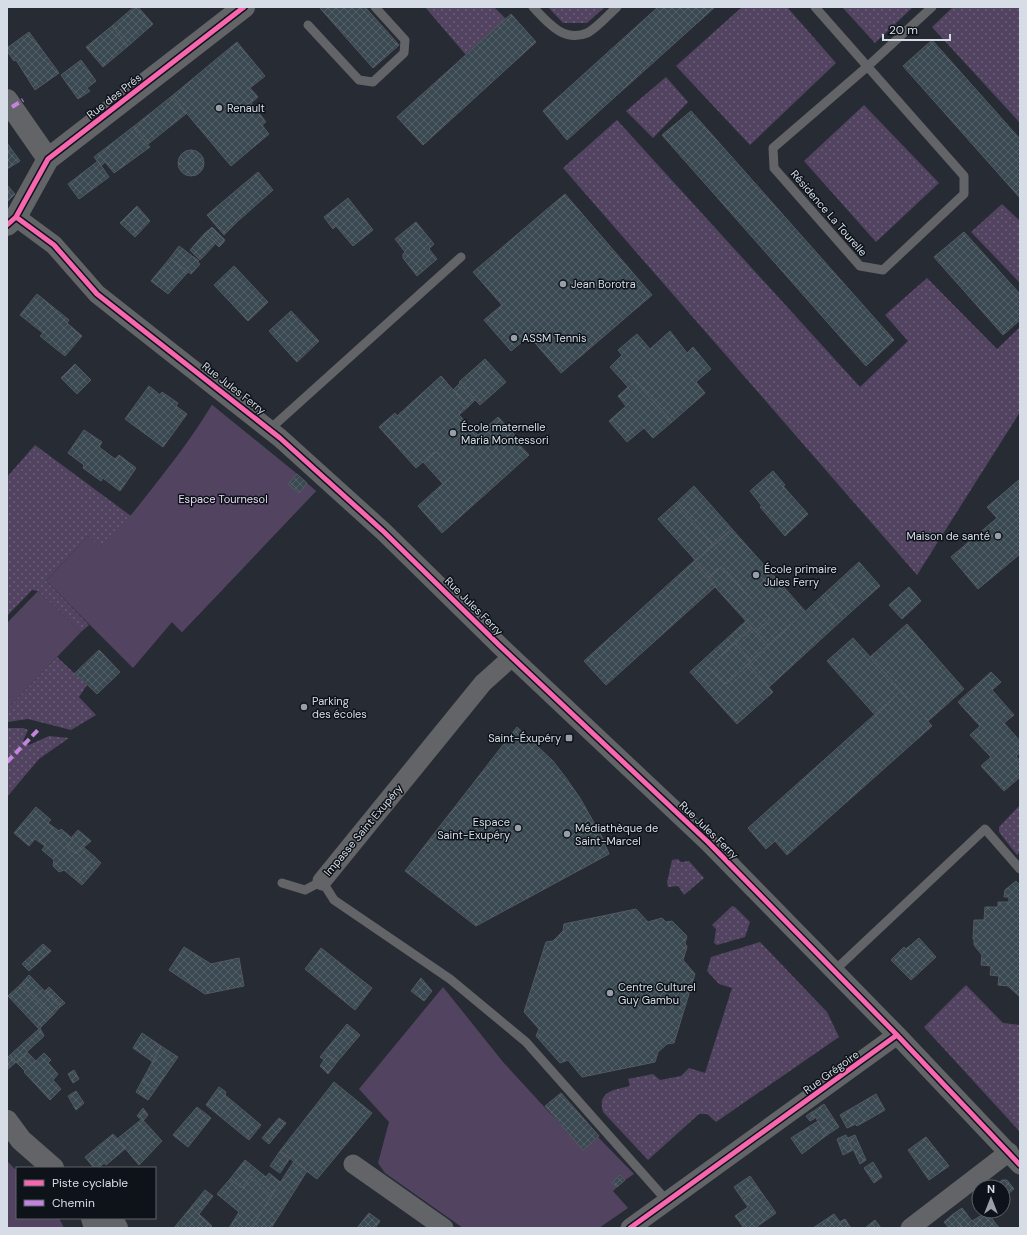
<svg xmlns="http://www.w3.org/2000/svg" width="1027" height="1235" viewBox="0 0 1027 1235" font-family="'DM Sans',sans-serif">
<style>
.grass{fill:url(#grass-dots)}
.park{fill:#524461}
.building{fill:url(#building-cross-hatch);stroke:#545960}
.lines{fill:none;stroke-linecap:round;stroke-linejoin:round}
.service{stroke:#636468;stroke-width:9}
.minor{stroke:#636468;stroke-width:19}
.tertiary{stroke:#636468;stroke-width:22}
.quiet{stroke:#c483df;stroke-width:4;stroke-dasharray:8 4;stroke-linecap:butt}
.cycleway-casing{stroke:#0e1319;stroke-width:8}
.cycleway{stroke:#f766af;stroke-width:5}
.poi-dot{fill:#999fa8;stroke:#0e1319;stroke-width:1.5}
.labels{text-anchor:middle;stroke-width:3;stroke-linejoin:round;paint-order:stroke}
.street-label{font-size:11px;fill:#d7dde7;stroke:#0e1319}
.poi-label{font-size:11px;fill:#d7dde7;stroke:#0e1319;text-anchor:start}
.park-label{font-size:11px;fill:#e8d9f7;stroke:#0e1319}
</style>
<defs>
<pattern id="grass-dots" width="8" height="8" patternUnits="userSpaceOnUse"><rect width="8" height="8" fill="#524461"/><path d="M2 2h.1M6 6h.1" fill="none" stroke="#6a5f78" stroke-width="1.8" stroke-linecap="round"/></pattern>
<pattern id="building-cross-hatch" width="8" height="8" patternUnits="userSpaceOnUse"><rect width="8" height="8" fill="#3a4851"/><path d="M0 0l8 8M0 8l8-8" fill="none" stroke="#56626a"/></pattern>
</defs>
<rect width="100%" height="100%" fill="#272b33"/>
<path class="grass" d="M425,7h69l12,12 -40,36z
M548,7h57l-18,16h-24z
M742,7h45l49,56 -86,82 -74,-79z
M842,7h71l-38,36z
M953,7h67v116l-88,-96z
M666,77l22,25 -35,36 -27,-27z
M864,105l75,78 -63,59 -72,-81z
M617,120l243,267 48,-46 -23,-26 42,-37 70,71 23,-22v85l-103,163 -354,-407z
M1002,204l18,17v62l-49,-51z
M212,405l85,69 -8,10 27,7 -134,141 -94,-96 -42,45 43,44 -8,7 -43,-41 -6,-1 -25,26v-139l28,-32 96,71 61,-79z
M57,657l30,28 -8,12 17,18 -25,15 -43,-11 -21,3v-13z
M7,728h16l5,2 -5,11 6,4 20,-9 20,2 -30,21 -32,38z
M1020,805v47l-3,3 -18,-23v-5z
M678,859l3,3 8,-1 15,17 -20,17 -6,-9 -10,1 -1,-5 5,-22z
M732,906l3,1 15,15 -5,15 -28,8 -3,-2 2,-14 -4,-4z
M760,942l67,70 12,25 -123,85 -9,-8h-8l-51,46 -45,-48c-6,-21 11,-22 27,-26l-2,-7 25,-5 7,6 21,-4 8,-8 16,5 27,-85 -13,-4 -12,-13 4,-14z
M966,985l37,38 17,2v107l-96,-105z"/>
<path class="park" d="M212,405l85,69 -8,10 18,-1 9,8 -134,141 -10,-10 -39,46 -87,-87 42,-45 14,13c40,-46 78,-93 110,-144z
M38,591l43,41 -74,77v-86z
M443,987l60,75 80,87 15,-12 36,37 -9,6 -12,11 15,17 -29,20h-136l-78,-55 -7,-10 11,-41 -30,-33z
M7,1161l10,10v47h42l5,10h-57z"/>
<path class="building" d="M134,7h4l15,17 -25,22 -16,-20z
M319,7h46l34,38 -26,23z
M658,7h57l-148,133 -24,-29z
M511,14l25,28 -113,103 -26,-28z
M112,26l16,20 -25,21 -17,-20z
M29,32l30,41 -24,17 -19,-30 -2,1 -7,-10v-3z
M932,40l88,99v59l-117,-132z
M237,42l28,34 -15,12 8,9 -7,6 15,19 -4,3 7,9 -38,32 -59,-70z
M81,60l15,21 -9,7 3,3 -12,8 -17,-24z
M172,96l15,17 -39,31 -15,-17z
M691,111l203,229 -28,26 -204,-231z
M133,127l17,20 -36,26 -9,-11 -4,4 -7,-9z
M7,143l13,18 -13,8z
M178 163a13 13 0 1 1 26 0a13 13 0 1 1-26 0Z
M98,161l11,16 -30,22 -11,-15z
M258,172l15,18 -35,31 -14,14 -17,-20z
M7,185l8,9 -8,8z
M565,194l87,101 -91,78 -32,-37 -18,15 -27,-31 18,-15 -29,-33z
M348,198l25,32 -20,16 -17,-20 -3,3 -9,-12z
M137,206l13,15 -15,16 -15,-14z
M416,222l18,22 -5,5 8,10 -20,17 -14,-18v-4l2,-2 -10,-13z
M212,227l13,13 -2,3 -13,-14z
M210,229l13,14 -4,4 -14,-14z
M964,232l56,62v26l-17,15 -69,-78z
M205,233l11,10 -16,17 -10,-10z
M179,246l20,15 -2,1 3,2 -9,10 -21,-16z
M170,258l18,14 -20,22 -17,-13z
M234,266l34,36 -20,19 -34,-36z
M37,294l32,26 -2,3 15,13 -17,20 -25,-20 3,-3 -23,-18z
M291,311l28,30 -22,21 -28,-31z
M670,331l17,22 6,-6 18,22 -15,13 9,11 -33,29 -55,-62 5,-5 -4,-5 19,-16 13,15z
M485,359l21,23 -26,23 -21,-23z
M617,360l55,62 -19,16 -9,-10 -17,14 -18,-21 17,-15 -8,-10 10,-9 -18,-20z
M75,364l16,16 -14,14 -16,-16z
M441,376l27,31 -9,8 19,20 20,-18 17,18 -3,2 17,18 -87,78 -24,-27 38,-34 -20,-21 -20,17 -37,-41 16,-14 2,3z
M460,383l15,17 -7,7 -15,-17z
M149,386l11,9 2,-3 16,11 -2,3 11,8 -24,33 -38,-28z
M84,430l18,12 -3,5 16,12 4,-4 17,13 -16,23 -17,-13 -2,3 -18,-13 1,-3 -16,-12z
M436,451l20,21 -13,12 -20,-22z
M773,471l12,14 -2,1 25,28 -23,22 -25,-29 2,-1 -12,-15z
M297,474l10,9 -8,10 -11,-9z
M1020,479v75l-42,35 -27,-32 46,-39 -10,-11z
M694,486l38,43 -18,16 -38,-42z
M676,503l38,42 -18,16 -38,-42z
M732,529l73,82 -37,34 -12,-13 14,-13 -49,-53 -12,11 -15,-16z
M694,561l22,25 -110,99 -22,-24z
M859,562l21,24 -37,33 -20,-24z
M721,566l49,53 -14,13 -41,-45 1,-1 -7,-9z
M909,587l12,14 -19,18 -13,-14z
M823,595l20,24 -74,68 -21,-23z
M746,621l6,7 -43,39 17,17 22,-20 25,28 -36,32 -47,-52z
M907,624l57,65 -36,32 -58,-64z
M752,628l16,17 -17,16 -16,-18z
M853,638l48,53 -26,24 -48,-54z
M735,643l16,18 -25,23 -17,-17z
M99,650l21,22 -23,22 -22,-21z
M991,672l10,10 -9,8 22,25 -10,8 16,18v12l-4,3 4,5v16l-16,14 -23,-25 10,-9 -21,-22 10,-9 -22,-24z
M901,691l31,35 -145,129 -12,-14 -9,8 -18,-21z
M517,727l36,34 13,17 14,20 22,39 7,17 -133,72 -71,-55z
M36,807l15,13 -3,3 11,8 2,-2 12,10 -6,8 9,7 7,-7 12,10 -19,23 -12,-10 -5,2 -6,-6 1,-6 -12,-10 3,-4 -10,-7 -6,7 -15,-13z
M78,830l13,11 -15,13 -9,-7 6,-8 -1,-2z
M95,857l6,6 -19,22 -6,-5z
M1016,881l4,4v112l-12,-11 -10,-1 1,-9 -9,-1 1,-9 -10,-1 1,-10 -8,-10v-6h-1l1,-19h10l1,-13h13v-5h11v-5h-5l1,-7z
M636,909l12,13 14,-4 4,4 6,-1 15,15 -2,7 2,4 -4,13 12,14 -21,69 -7,1 -9,8 -3,10 -73,15 -14,-17 -8,3 -24,-27 3,-7 -15,-17 22,-70 7,-1 10,-10 1,-7z
M919,938l17,19 -25,23 -20,-20 13,-13 2,2z
M43,944l8,7 -22,20 -7,-7z
M184,947l27,17 28,-6 5,28 -39,8 -36,-24z
M321,948l51,40 -17,22 -50,-41z
M29,975l31,32 -8,9 -31,-32z
M421,978l11,13 -8,10 -13,-10z
M21,984l31,32 -13,13 -31,-33z
M49,987l16,16 -5,4 -15,-16z
M347,1024l13,11 -23,27 -13,-10z
M40,1028l4,8 -28,26 -6,-7z
M142,1033l19,13 -8,16 -20,-14z
M161,1046l17,11 -23,33 -13,-9z
M27,1052l9,9 -11,10 -9,-9z
M324,1052l13,10 -9,12 -8,-8 4,-6 -4,-3z
M44,1053l7,7 -3,3 10,11 -5,6 8,9 -11,11 -26,-28z
M10,1055l6,7 -9,8v-12z
M74,1070l5,9 -6,4 -5,-9z
M142,1081l13,9 -7,10 -12,-8z
M334,1082l38,31 -55,66 -37,-28z
M219,1087l7,5 -1,3 36,30 -12,15 -43,-35z
M76,1091l8,12 -8,7 -8,-14z
M561,1093l38,43 -16,14 -38,-44z
M876,1094l9,16 -28,16 -1,-2 -9,4 -7,-13z
M824,1104l15,23 -12,8 -15,-23z
M197,1107l14,11 -23,29 -15,-12z
M143,1108l5,7 -5,6 -6,-5z
M812,1112l3,6 -5,3 -4,-5z
M279,1118l7,5 -17,21 -7,-6z
M142,1119l20,22 -23,24 -22,-26z
M818,1121l9,14 -25,19 -11,-16z
M113,1134l13,14 -20,17 -2,-2 -5,5h-5l-9,-11z
M846,1135l7,15 -10,5 -6,-16z
M855,1135l11,25 -6,4 -12,-26z
M926,1137l23,29 -20,14 -21,-30z
M280,1151l10,7 -10,15 -10,-7z
M245,1160l21,17 3,-4 11,9 -9,14 -20,-20 -9,12 -12,-9z
M294,1161l13,10 -36,57h-20z
M873,1162l9,15 -8,6 -10,-15z
M620,1175l5,5 -8,7 -5,-4z
M251,1176l20,20 -20,32h-22l10,-16 -22,-18 13,-15 12,9z
M750,1176l7,10 -16,11 -7,-10z
M1002,1180h5l7,9 -11,9v-11h-10z
M757,1186l2,3 -16,11 -2,-3z
M759,1189l17,24 -21,15h-11l-9,-12 13,-9 -5,-7z
M205,1190l8,6 -14,18 13,12 -2,2h-36z
M962,1208l10,13 15,-9 12,16h-37l-10,-13z
M369,1213l11,8 -5,7h-18z
M834,1214l6,8 5,-3 6,9h-38z
M952,1215l10,13h-13l-5,-6z
M875,1220l6,8h-16z"/>
<g class="lines">
<path class="service" d="M533,7c14,15 31,36 54,26 9,-4 22,-19 30,-26
M815,7l149,169v18l-81,76 -23,-4 -86,-98 -1,-20 95,-82 64,-59
M308,25l51,55 14,2 31,-29 1,-13 -30,-33
M270,429l191,-172
M282,883l23,7 17,-9 12,19 116,79 76,63 141,159
M834,971l151,-142 35,40"/>
<path class="minor" d="M16,217l38,28 43,49 183,144 104,94 115,113 209,197 189,193 123,130
M322,881l161,-198 29,-26
M353,1164l91,64
M630,1228l267,-193
M910,1228l99,-76"/>
<path class="tertiary" d="M7,100l41,59
M7,225l9,-8 32,-58 196,-152
M7,1121l14,19 32,28
M92,1218l3,10
M111,1218l6,10"/>
<path class="quiet" d="M12,107l11,-7
M7,762l33,-34"/>
<defs>
<path id="cycleway" d="M16,217l38,28 43,49 183,144 104,94 115,113 209,197 189,193 123,130
M7,225l9,-8 32,-58 196,-152
M630,1228l267,-193"/>
</defs>
<use href="#cycleway" class="cycleway-casing"/>
<use href="#cycleway" class="cycleway"/>
</g>
<g class="poi-dot">
<circle cx="219" cy="108" r="4"/>
<circle cx="563" cy="284" r="4"/>
<circle cx="514" cy="338" r="4"/>
<circle cx="453" cy="433" r="4"/>
<circle cx="998" cy="536" r="4"/>
<circle cx="756" cy="575" r="4"/>
<circle cx="304" cy="707" r="4"/>
<rect x="565" y="734" width="8" height="8" rx="2"/>
<circle cx="518" cy="828" r="4"/>
<circle cx="567" cy="834" r="4"/>
<circle cx="610" cy="993" r="4"/>
</g>
<g class="labels">
<g class="street-label">
<text transform="translate(114 96) rotate(-38)" y="4">Rue des Prés</text>
<text transform="translate(829 213) rotate(49)" y="4">Résidence La Tourelle</text>
<text transform="translate(234 388) rotate(38)" y="4">Rue Jules Ferry</text>
<text transform="translate(474 606) rotate(45)" y="4">Rue Jules Ferry</text>
<text transform="translate(363 830) rotate(-50)" y="4">Impasse Saint Exupéry</text>
<text transform="translate(709 830) rotate(44)" y="4">Rue Jules Ferry</text>
<text transform="translate(831 1072) rotate(-36)" y="4">Rue Grégoire</text>
</g>
<g class="poi-label">
<text x="227" y="112">Renault</text>
<text x="571" y="288">Jean Borotra</text>
<text x="522" y="342">ASSM Tennis</text>
<text x="461" y="431">École maternelle<tspan x="461" dy="13">Maria Montessori</tspan></text>
<text x="990" y="540" text-anchor="end">Maison de santé</text>
<text x="764" y="573">École primaire<tspan x="764" dy="13">Jules Ferry</tspan></text>
<text x="312" y="705">Parking<tspan x="312" dy="13">des écoles</tspan></text>
<text x="561" y="742" text-anchor="end">Saint-Éxupéry</text>
<text x="510" y="826" text-anchor="end">Espace<tspan x="510" dy="13">Saint-Exupéry</tspan></text>
<text x="575" y="832">Médiathèque de<tspan x="575" dy="13">Saint-Marcel</tspan></text>
<text x="618" y="991">Centre Culturel<tspan x="618" dy="13">Guy Gambu</tspan></text>
</g>
<g class="park-label">
<text x="223" y="503">Espace Tournesol</text>
</g>
</g>
<rect width="1027" height="1235" fill="none" stroke="#d7dde7" stroke-width="16"/>
<rect x="16" y="1167" width="140" height="52" fill="#0e1319" stroke="#5e646b"/>
<rect x="24" y="1180" width="20" height="6" fill="#f766af" stroke="#5e646b"/>
<text x="52" y="1187" font-size="12" fill="#d7dde7">Piste cyclable</text>
<rect x="24" y="1200" width="20" height="6" fill="#c483df" stroke="#5e646b"/>
<text x="52" y="1207" font-size="12" fill="#d7dde7">Chemin</text>
<g transform="translate(991 1199)"><circle r="19" fill="#0e1319" stroke="#5e646b"/>
<path d="M0-3L7 15L0 10L-7 15Z" fill="#999fa8"/>
<text y="-6" font-size="11" font-weight="bold" text-anchor="middle" fill="#d7dde7">N</text>
</g>
<path d="M883 34v6h67v-6" fill="none" stroke="#d7dde7" stroke-width="2"/>
<text x="889" y="34" font-size="12" fill="#d7dde7" stroke="#0e1319" stroke-width="3" paint-order="stroke">20 m</text>
</svg>
